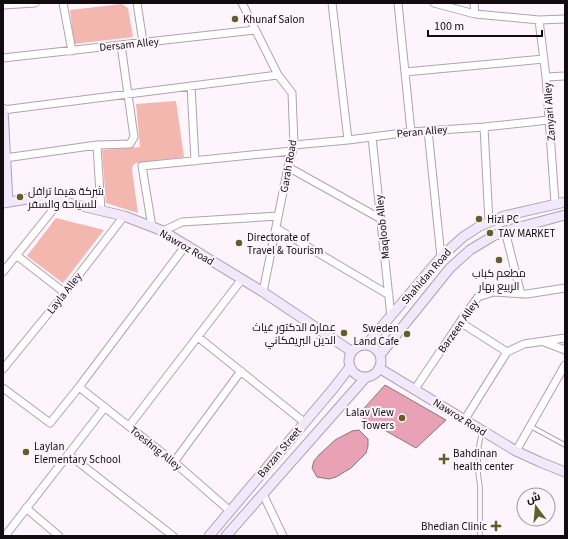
<svg xmlns="http://www.w3.org/2000/svg" width="568" height="539" viewBox="0 0 568 539" font-family="'Source Sans 3',Cairo,sans-serif">
<style>
.green{fill:#f3b7af}
.building{fill:#e9a1b5;stroke:#8b757a}
.lines{fill:none;stroke-linecap:round;stroke-linejoin:round}
.lane-casing{stroke:#b3a1ae;stroke-width:5.5}
.street-casing{stroke:#b3a1ae;stroke-width:9}
.secondary-casing{stroke:#b3a1ae;stroke-width:11}
.lane{stroke:#fff;stroke-width:3.5}
.street{stroke:#fff;stroke-width:7}
.secondary{stroke:#f2e8fc;stroke-width:9}
.poi-dot{fill:#615e2b;stroke:#fdf5fb;stroke-width:1.5}
.labels{text-anchor:middle;stroke-width:4;stroke-linejoin:round;paint-order:stroke}
.poi-label{font-size:11px;fill:#120c10;stroke:#fdf5fb;text-anchor:start}
.street-label{font-size:11px;fill:#120c10;stroke:#fdf5fb}
</style>
<rect width="100%" height="100%" fill="#fdf5fb"/>
<path class="green" d="M122,4l6,4 5,29 -59,7 -4,-34z
M176,101l8,56 -47,6 -4,2 -1,5 6,43 -32,-10 -4,-53 38,-3 -4,-43z
M56,218l48,12 -41,53 -36,-27z"/>
<path class="building" d="M385,385l61,35 -30,28 -58,-33z
M359,430l9,9v7l-2,7 -15,15 -15,9 -7,2 -12,-2 -5,-9 2,-7 5,-6 16,-15 17,-9z"/>
<g class="lines">
<defs>
<path id="lane" d="M530,426l35,19
M480,536v-49l-2,-15 1,-27 3,-14"/>
<path id="street" d="M63,3l9,48
M137,3l6,39
M242,3l36,72 14,18 2,52 -6,22 -25,125
M332,3l16,137
M398,3l13,129
M434,3l41,11 64,6 26,-1
M474,3l1,11
M3,5l32,-2
M539,20l7,57 9,126
M3,58l252,-28
M405,72l139,-13
M546,77l19,-1
M191,86l4,75
M3,108v2l275,-35
M484,127l5,95
M428,130l13,127
M372,137l19,180
M97,145l4,66
M294,145l54,-5 63,-8 73,-5 65,-7
M5,158l92,-13 33,-1 4,-7 -13,-92
M288,167l93,52
M152,227l-10,-61 150,-15
M276,228l113,67
M163,231l19,-9 96,-6
M505,231l16,63
M16,255l49,38
M3,272l57,-71
M460,322l47,30
M198,337l106,85
M544,342l21,8
M3,369l62,-76 59,-77
M79,387l95,75 56,49
M3,388l47,35 29,-36 107,-142
M415,389l45,-67 18,-25 15,-5 34,2 38,-6
M465,419l42,-67 17,-8 41,-6
M129,426l113,-147
M516,451l49,-86
M68,454l105,82
M174,462l67,-91
M263,494l20,42
M26,508l33,28
M5,536l100,-129"/>
<path id="secondary" d="M3,110l5,92
M3,203l36,-6 21,4 64,15 39,15 100,61 88,59
M366,345l75,-88 22,-20 17,-11 24,-10 61,-14
M349 361a16 16 0 1 1 32 0a16 16 0 1 1-32 0Z
M380,355l70,-87 20,-18 23,-14 12,-5 60,-16
M379,368l137,83 24,11 25,10
M209,536l124,-147 17,-22
M226,536l140,-159"/>
</defs>
<use href="#lane" class="lane-casing"/>
<use href="#street" class="street-casing"/>
<use href="#secondary" class="secondary-casing"/>
<use href="#lane" class="lane"/>
<use href="#street" class="street"/>
<use href="#secondary" class="secondary"/>
</g>
<g class="poi-dot">
<circle cx="235" cy="19" r="4"/>
<circle cx="20" cy="197" r="4"/>
<circle cx="479" cy="219" r="4"/>
<circle cx="490" cy="233" r="4"/>
<circle cx="239" cy="243" r="4"/>
<circle cx="499" cy="260" r="4"/>
<circle cx="344" cy="333" r="4"/>
<circle cx="407" cy="334" r="4"/>
<circle cx="402" cy="418" r="4"/>
<circle cx="26" cy="452" r="4"/>
<path d="M442 453h4v4h4v4h-4v4h-4v-4h-4v-4h4z"/>
<path d="M494 520h4v4h4v4h-4v4h-4v-4h-4v-4h4z"/>
</g>
<g class="labels">
<g class="poi-label">
<text x="243" y="23">Khunaf Salon</text>
<text x="28" y="195">شركة هيما ترافل<tspan x="28" dy="13">للسياحة والسفر</tspan></text>
<text x="487" y="223">Hizl PC</text>
<text x="498" y="237">TAV MARKET</text>
<text x="247" y="241">Directorate of<tspan x="247" dy="13">Travel &amp; Tourism</tspan></text>
<text x="499" y="277" text-anchor="middle">مطعم كباب<tspan x="499" dy="13">الربيع بهار</tspan></text>
<text x="336" y="331" text-anchor="end">عمارة الدكتور غياث<tspan x="336" dy="13">الدين البريفكاني</tspan></text>
<text x="399" y="332" text-anchor="end">Sweden<tspan x="399" dy="13">Land Cafe</tspan></text>
<text x="394" y="416" text-anchor="end">Lalav View<tspan x="394" dy="13">Towers</tspan></text>
<text x="34" y="450">Laylan<tspan x="34" dy="13">Elementary School</tspan></text>
<text x="453" y="457">Bahdinan<tspan x="453" dy="13">health center</tspan></text>
<text x="487" y="530" text-anchor="end">Bhedian Clinic</text>
</g>
<g class="street-label">
<text transform="translate(129 44) rotate(-6)" y="4">Dersam Alley</text>
<text transform="translate(549 112) rotate(-94)" y="4">Zanyari Alley</text>
<text transform="translate(422 131) rotate(-5)" y="4">Peran Alley</text>
<text transform="translate(288 166) rotate(-80)" y="4">Garah Road</text>
<text transform="translate(382 227) rotate(-96)" y="4">Maqloob Alley</text>
<text transform="translate(187 247) rotate(30)" y="4">Nawroz Road</text>
<text transform="translate(426 276) rotate(-49)" y="4">Shahidan Road</text>
<text transform="translate(64 293) rotate(-52)" y="4">Layla Alley</text>
<text transform="translate(458 326) rotate(-55)" y="4">Barzeen Alley</text>
<text transform="translate(460 417) rotate(32)" y="4">Nawroz Road</text>
<text transform="translate(156 448) rotate(39)" y="4">Toeshng Alley</text>
<text transform="translate(279 452) rotate(-50)" y="4">Barzan Street</text>
</g>
</g>
<rect width="568" height="539" fill="none" stroke="#120c10" stroke-width="8"/>
<g transform="translate(536 507) rotate(344)"><circle r="19" fill="#fdf5fb" stroke="#9f989d"/>
<path d="M0-3L7 15L0 10L-7 15Z" fill="#615e2b"/>
<text y="-6" font-size="11" font-weight="bold" text-anchor="middle" fill="#120c10">ش</text>
</g>
<path d="M428 30v6h114v-6" fill="none" stroke="#120c10" stroke-width="2"/>
<text x="434" y="30" font-size="12" fill="#120c10" stroke="#fdf5fb" stroke-width="3" paint-order="stroke">100 m</text>
</svg>
